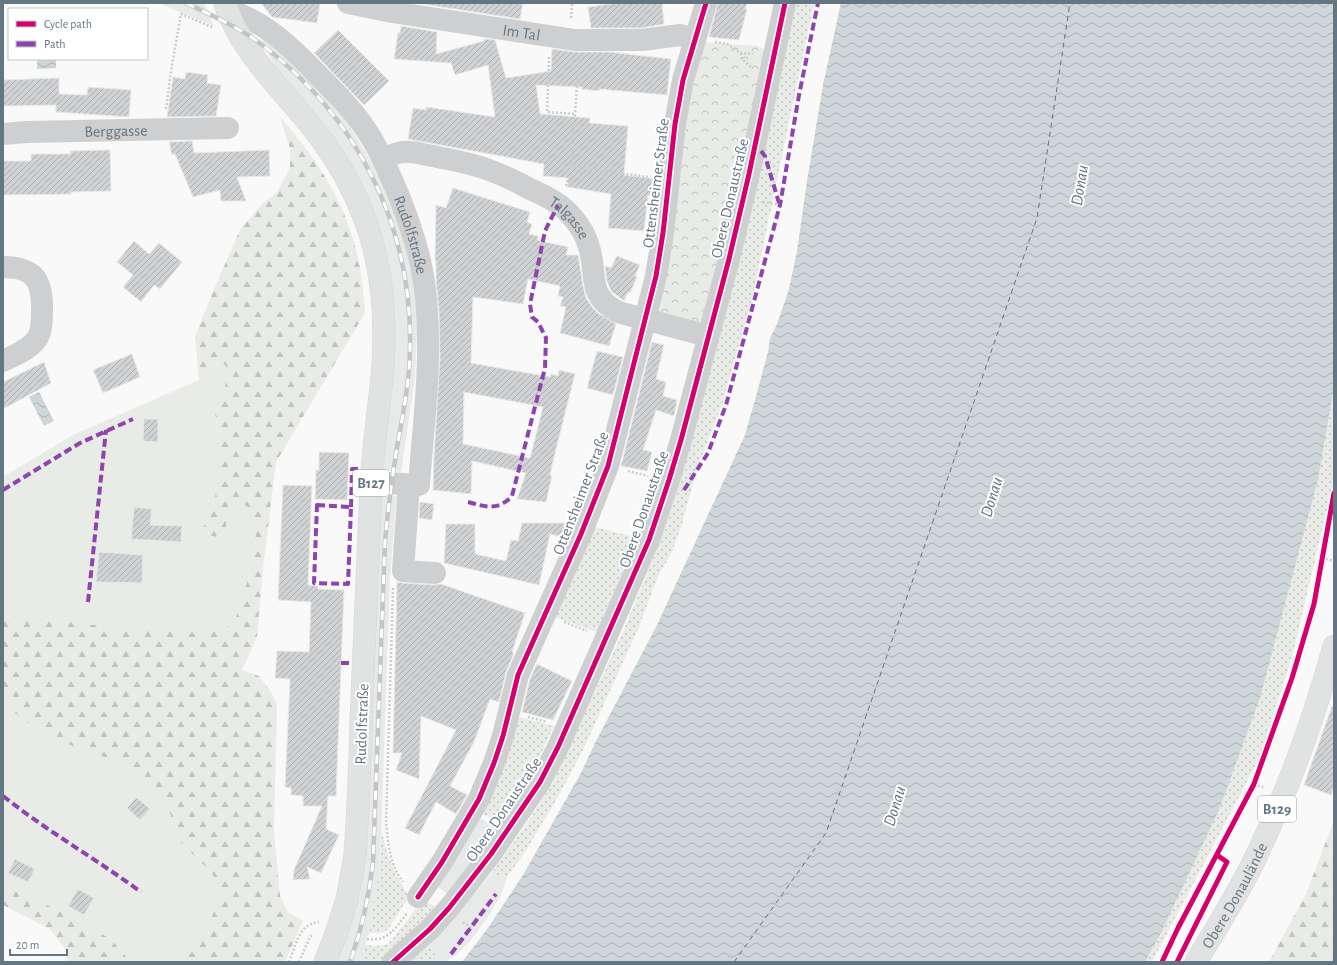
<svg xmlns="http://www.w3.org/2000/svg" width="1337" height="965" viewBox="0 0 1337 965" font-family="'Alegreya Sans',sans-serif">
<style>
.built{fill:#e8e9e9}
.grass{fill:url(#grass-dots)}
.forest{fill:url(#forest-firs)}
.park{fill:url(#park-crowns)}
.garden{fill:#e8ebe6}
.water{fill:url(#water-waves)}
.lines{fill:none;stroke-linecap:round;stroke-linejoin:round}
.ferry{stroke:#60757c;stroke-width:1;stroke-dasharray:5 4;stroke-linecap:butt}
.building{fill:url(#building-hatch);stroke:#e8e8e8;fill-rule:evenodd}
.major-casing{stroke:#d5d6d7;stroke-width:23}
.path{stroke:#cbcccd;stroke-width:2.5;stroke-dasharray:2 2;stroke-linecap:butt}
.minor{stroke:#cecfd0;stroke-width:22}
.major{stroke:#e1e2e2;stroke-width:22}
.rail-casing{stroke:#c3c5c6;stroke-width:4.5}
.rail{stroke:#fff;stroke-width:3;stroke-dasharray:9;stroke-linecap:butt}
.quiet{stroke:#8e44ad;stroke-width:4;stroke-dasharray:8 4;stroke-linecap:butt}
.cycleway-casing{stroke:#fff;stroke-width:8}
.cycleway{stroke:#d6006c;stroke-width:5}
.labels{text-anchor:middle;stroke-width:4;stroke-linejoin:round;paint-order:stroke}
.shield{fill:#fff;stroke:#939fa8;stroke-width:1}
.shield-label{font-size:15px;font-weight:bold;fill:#657683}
.street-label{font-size:16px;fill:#657683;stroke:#fff}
.water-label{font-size:17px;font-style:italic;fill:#60757c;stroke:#fff}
</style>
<defs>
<pattern id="grass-dots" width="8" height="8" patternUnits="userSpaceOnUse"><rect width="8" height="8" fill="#e8ebe6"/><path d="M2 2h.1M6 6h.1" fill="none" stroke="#c0c3c0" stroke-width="1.8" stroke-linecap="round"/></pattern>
<pattern id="forest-firs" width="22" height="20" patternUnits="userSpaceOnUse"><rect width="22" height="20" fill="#e8ebe6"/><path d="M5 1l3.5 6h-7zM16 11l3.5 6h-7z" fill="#c0c3c0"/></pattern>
<pattern id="park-crowns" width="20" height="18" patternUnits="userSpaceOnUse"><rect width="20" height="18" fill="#e8ebe6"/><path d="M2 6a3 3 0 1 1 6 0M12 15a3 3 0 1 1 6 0" fill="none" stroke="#c0c3c0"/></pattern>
<pattern id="water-waves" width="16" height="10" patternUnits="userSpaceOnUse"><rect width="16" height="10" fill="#ced6d9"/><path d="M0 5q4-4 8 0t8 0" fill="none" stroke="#abb2b5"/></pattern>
<pattern id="building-hatch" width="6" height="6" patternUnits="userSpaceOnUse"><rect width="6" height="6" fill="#d0d2d3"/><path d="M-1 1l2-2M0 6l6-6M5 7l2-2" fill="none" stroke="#acafb1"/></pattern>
</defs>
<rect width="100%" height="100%" fill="#f9f9f9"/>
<path class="built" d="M159,3h45l10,23 -34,-14z
M259,34l11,6 73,76 19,30 19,34 15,35 12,38 6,34 3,44 -2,47 -14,94 -17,-2v-9l11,-117 -1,-42 -6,-38 -35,-96 -17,-28 -55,-66 -10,-15z
M397,496l-7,81 -10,291 -11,65 -9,29h-24l44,-465z
M478,817l23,12 -50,67 -16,-11z
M491,874l16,3 -6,18 -11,19 -19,26 -15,15 -10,7h-8l-8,-19 18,-18z"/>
<path class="grass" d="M794,3h20l-62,296 -30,105 -26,68 -14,52 -10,28 -14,24 -19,51 -56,123 -24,45 -34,57 -18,25 -16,-3 37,-52 24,-38 69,-148 34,-81 20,-57 19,-67z
M1334,386v94l-42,177 -32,100 -108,205h-7l16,-29 58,-123 41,-112 58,-218z
M592,526l45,12 -40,94 -46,-16z
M515,716l39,10 -32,67 -19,31 -22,-11z
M382,831c5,26 12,43 27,65l-20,32c-6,6 -12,5 -20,5l11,-65z
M427,902l6,3 3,6 -50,51h-26l5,-17 11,1 9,-1 6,-4 27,-35z
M430,943l8,19h-30z"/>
<path class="forest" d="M280,117c54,61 81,114 85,196l-89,149 -13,107 -6,67 -15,34 17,6 12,16 6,13 -3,125 6,66 8,16 15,9 -18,41h-108l27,-30 8,-59 -32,-31 -12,-34 -96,-62 -41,-20 -22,-18 -6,-10v-82l23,1 96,11 54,-1 45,4 14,-11 12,-38 9,-40 -33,-9 -7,4 -9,-2 -4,-6 12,-32 5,-52 -5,-31 10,-23 -5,-30 -21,19 -4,-44 22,-54 23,-52 21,-25 16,-13 13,-24v-19z
M1334,820v142h-65l37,-68z
M3,886l58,25 50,28 20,23h-65l2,-9 -18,-24 -47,-24z"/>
<path class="park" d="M701,42l57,4 4,2 4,5 -29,142 -36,128 -44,-9 18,-132z"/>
<path class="garden" d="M221,361l6,6 -2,24 -10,23 5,31v23l-5,29 -12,32 4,6 9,2 8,-4 5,-21 15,-8 9,8 3,30 -9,40 -12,38 -14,11 -45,-4 -54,1 -96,-11 -23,-1v-139l72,-43 124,-54z
M3,698l6,10 22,18 41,20 44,15 25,18 27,29 12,34 32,31 10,23 -18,36 -27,30h-46l-20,-23 -50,-28 -58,-25z"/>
<path class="water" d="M841,3h493v383l-16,94 -58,218 -41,112 -58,123 -16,29h-683l26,-34 35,-53 58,-102 14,-30 62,-118 88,-190 13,-46 10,-37 2,-14 7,-14 12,-35 8,-38 10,-70 16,-96z
M37,59h19v9l-19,1z
M39,392l15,29 -10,5 -15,-29z"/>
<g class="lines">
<path class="ferry" d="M734,962l92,-129 211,-615 33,-215"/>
</g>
<path class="building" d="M261,3h59l-3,20 -45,-6z
M416,3h107l-3,16z
M619,3h43l2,21 -23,4h-50l-3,-21z
M718,3h29l-2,6h2l-8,31 -30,-3z
M401,26l36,6 -1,22 48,-13v-2l11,1 11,38 45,-7 1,-22 23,3h34l62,7 -4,36 -68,-6v2l-18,-2 1,-2 -46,-2 4,29 50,4 -1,5 39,3 -4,49 32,4 -2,18 -6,-2 -4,36 -36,-3 3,-34 -44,-7 1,-9 -25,-2 1,-12 -136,-25 5,-31 13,2v-3l69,10 -7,-52 -33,10 -4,-12 -57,-4 4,-26h2z
M338,30l51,51 -25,24 -50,-52z
M186,72l22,3 -1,8 14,2 -5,31 -49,1 6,-40 12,2z
M59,78v16l28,1 1,-8 43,3 -2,27 -73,-5v-7l-53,1v-26z
M192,141l2,12 75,-3 1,26 -33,1 9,24h-25l-1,-11 -27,7 -18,-43 -3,1 -3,-13z
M110,150l1,41 -40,1v2l-68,1v-34h28v-7h40l-1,-3z
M453,188l77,24 -3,10 5,2 -3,10 9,2 -1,4 31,7 -2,8h12l5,31 3,12 6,9 7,7 17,10 -7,22 -49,-13 6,-26 -6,-1 3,-9 -5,-1 2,-10 -32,-7 -5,25 -50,-7 -2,66 79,14 1,-3 7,2 1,-6 16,4 -21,83 -4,18 2,1 -6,26 -29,-3 9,-26 -54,-12 -1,33 -38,-4 1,-33 6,-101 -1,-44 -3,-33v-18l-1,-1 1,-55 10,3zM464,392l79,15 -13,51 -67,-14z
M134,241l15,13 10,-11 23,19 -22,27 -6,-4 -13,17 -18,-15 10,-12 -16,-13z
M617,256l23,9 -5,11 2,1 -7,16 -2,-1 -4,9 -13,-10 -4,-10 -2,-15 6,2z
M652,342l12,3 -8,34 10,3 -3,14 14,4 -3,16 -18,-6 -13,40 9,2 -5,19 -26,-5z
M597,351l26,6 -10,38 -26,-7z
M132,354l8,23 -37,16 -10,-23z
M44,362l7,21 -48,26v-27z
M144,419h14v23l-15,-1z
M319,452l30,1 -2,47 -32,-1 1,-29h3z
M283,485l29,1 -4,99 10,1v3l26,1 -8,206h-8l-2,33 13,6 -18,38 -14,-6 3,12 -17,1 1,-10 28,-64h-19v-10l-12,-1v-7l-6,-1 5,-108 -15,-1 2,-27 32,1 2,-50 -33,-2z
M420,502l14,2 -2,16 -13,-2z
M134,507l18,2 -2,16 32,1 -1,16 -50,-3z
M522,523h50l-7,15 -15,-4 -11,51 -95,-22 2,-39h29v30l31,7 5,-21 7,1z
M99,552l44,3 -1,28 -46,-1z
M397,582l5,1 32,2 7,-1 84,29 -13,39 2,1 -8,19 -7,30 -9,-3 -16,43 -24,44 17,9 -11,19 -20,-12 -17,33 -14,-7 51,-98 -35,-14 -2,63 -23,-9 6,-17h-9z
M537,664l35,17 -19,39 -31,-8 8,-33z
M1332,706l2,1v79l-3,9 -27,-10z
M136,797l14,12 -10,11 -13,-12z
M15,859l20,10 -7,13 -20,-9z
M78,889l16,9 -10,17 -16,-9z"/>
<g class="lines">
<defs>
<g id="major">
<path d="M225,3c16,52 65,93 96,136 19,25 34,53 45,83 16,45 20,95 17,142 -3,41 -10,81 -12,122 -3,78 -6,156 -10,235 -1,45 -3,90 -6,135l-8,43 -11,35 -11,28"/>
<path id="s5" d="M1196,962c22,-37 46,-74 64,-114 31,-65 55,-133 74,-202"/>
</g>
</defs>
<use href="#major" class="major-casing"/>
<path class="path" d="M571,18l1,-15
M715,42l12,2 14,9 12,1
M741,53l1,6 10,9
M549,57l-2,55 29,2
M166,109l5,-38 10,-57 31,13
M571,166l77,11
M571,168l8,-109
M566,186l2,-8
M763,202l17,3
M628,471l20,5
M1322,558l12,3
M1334,571v5
M393,588l-7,235c2,21 4,42 17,59
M564,622l23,9
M528,717l19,5
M1254,784l11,4
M463,922l8,6
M367,939c21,3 29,-11 40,-26
M289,962c7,-16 9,-38 30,-40
M299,962l11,-25 3,-3"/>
<g class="minor">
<path id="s1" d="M348,3l44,9 183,28h67l38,-5 15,4"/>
<path id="s2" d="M227,10c37,10 66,39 92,66 18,18 38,38 51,60 12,19 20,39 29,60 16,41 26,73 28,117 4,57 -4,115 -8,172l-48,-3"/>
<path id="s3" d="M3,134l24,-2 201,-4"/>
<path id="s4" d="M383,160c8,-5 16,-9 26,-8 8,0 16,3 24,4 18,4 38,7 56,14 14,5 28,12 41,19 16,7 32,15 43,29 7,8 13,18 16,29 9,29 -3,48 29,65l90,24"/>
<path d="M3,267c33,0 40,15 39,46 0,7 0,17 -4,24 -7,12 -23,18 -35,24"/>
<path d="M409,485l-6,86 32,2"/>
<path d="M418,897l24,-35 37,-63 15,-36 9,-27 15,-61 63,-141 27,-68 48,-190 7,-43 12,-109 8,-44 23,-77"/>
<path d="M393,962l37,-33 19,-21 42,-54 49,-72 18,-35 91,-207 20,-60 12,-40 48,-181 20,-85 36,-171"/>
</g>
<use href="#major" class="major"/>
<defs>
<path id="rail" d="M186,3c25,12 52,24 75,41 96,73 151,181 149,302 0,34 -7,68 -13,101 -5,31 -9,63 -12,94l-12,321c-4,34 -11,67 -23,100"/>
</defs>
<use href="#rail" class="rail-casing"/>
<use href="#rail" class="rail"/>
<path class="quiet" d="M761,151l4,5 14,47
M3,490l77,-47 53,-24
M684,490l24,-37 18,-48 54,-200 19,-110 19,-92
M468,502c18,5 30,9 44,-6l33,-128 1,-30 -8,-16 -6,-5 -2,-13 15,-73 13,-26
M317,505l34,2 -3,77 -34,-1z
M351,507l1,-38h8
M88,602l18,-172
M341,663h12
M3,796c44,35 93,63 138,96
M451,954l45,-60"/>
<defs>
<path id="cycleway" d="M418,897l24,-35 37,-63 15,-36 9,-27 15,-61 63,-141 27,-68 48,-190 7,-43 12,-109 8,-44 23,-77
M393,962l37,-33 19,-21 42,-54 49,-72 18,-35 91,-207 20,-60 12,-40 48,-181 20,-85 36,-171
M1162,962l16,-34 76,-144 38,-106 22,-74 20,-111
M1177,962l50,-100 -10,-7"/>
</defs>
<use href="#cycleway" class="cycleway-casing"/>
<use href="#cycleway" class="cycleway"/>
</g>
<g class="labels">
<g class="shield">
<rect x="353" y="470" width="36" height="26" rx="3"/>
<rect x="1258" y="796" width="38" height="26" rx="3"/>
</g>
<g class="shield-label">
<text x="371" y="488">B127</text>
<text x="1277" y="814">B129</text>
</g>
<g class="street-label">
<text dy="6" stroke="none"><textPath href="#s1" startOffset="176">Im Tal</textPath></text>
<text dy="6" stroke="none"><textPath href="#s3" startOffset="113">Berggasse</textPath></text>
<text transform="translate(655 183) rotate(-83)" y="6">Ottensheimer Straße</text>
<text transform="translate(729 198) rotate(-77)" y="6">Obere Donaustraße</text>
<text dy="6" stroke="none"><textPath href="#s4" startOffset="205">Talgasse</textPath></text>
<text dy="6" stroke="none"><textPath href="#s2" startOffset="301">Rudolfstraße</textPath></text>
<text transform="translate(580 493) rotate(-69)" y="6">Ottensheimer Straße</text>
<text transform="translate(643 509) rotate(-71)" y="6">Obere Donaustraße</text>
<text transform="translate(361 724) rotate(-88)" y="6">Rudolfstraße</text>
<text transform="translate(503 809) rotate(-56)" y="6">Obere Donaustraße</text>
<text dy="6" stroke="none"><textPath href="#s5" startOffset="77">Obere Donaulände</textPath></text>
</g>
<g class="water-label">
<text transform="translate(1079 185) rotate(-81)" y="6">Donau</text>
<text transform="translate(991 497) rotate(-73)" y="6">Donau</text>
<text transform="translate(894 806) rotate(-73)" y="6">Donau</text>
</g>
</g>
<rect width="1337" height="965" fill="none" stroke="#657683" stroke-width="8"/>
<rect x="8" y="8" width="140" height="52" fill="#ffffff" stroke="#c1c8cd"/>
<rect x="16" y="21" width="20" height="6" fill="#d6006c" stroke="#c1c8cd"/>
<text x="44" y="28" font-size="12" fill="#657683">Cycle path</text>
<rect x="16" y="41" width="20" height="6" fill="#8e44ad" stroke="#c1c8cd"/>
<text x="44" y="48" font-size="12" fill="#657683">Path</text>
<path d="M10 949v6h57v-6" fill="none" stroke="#657683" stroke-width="2"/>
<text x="16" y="949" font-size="12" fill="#657683" stroke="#ffffff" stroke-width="3" paint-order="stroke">20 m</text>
</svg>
